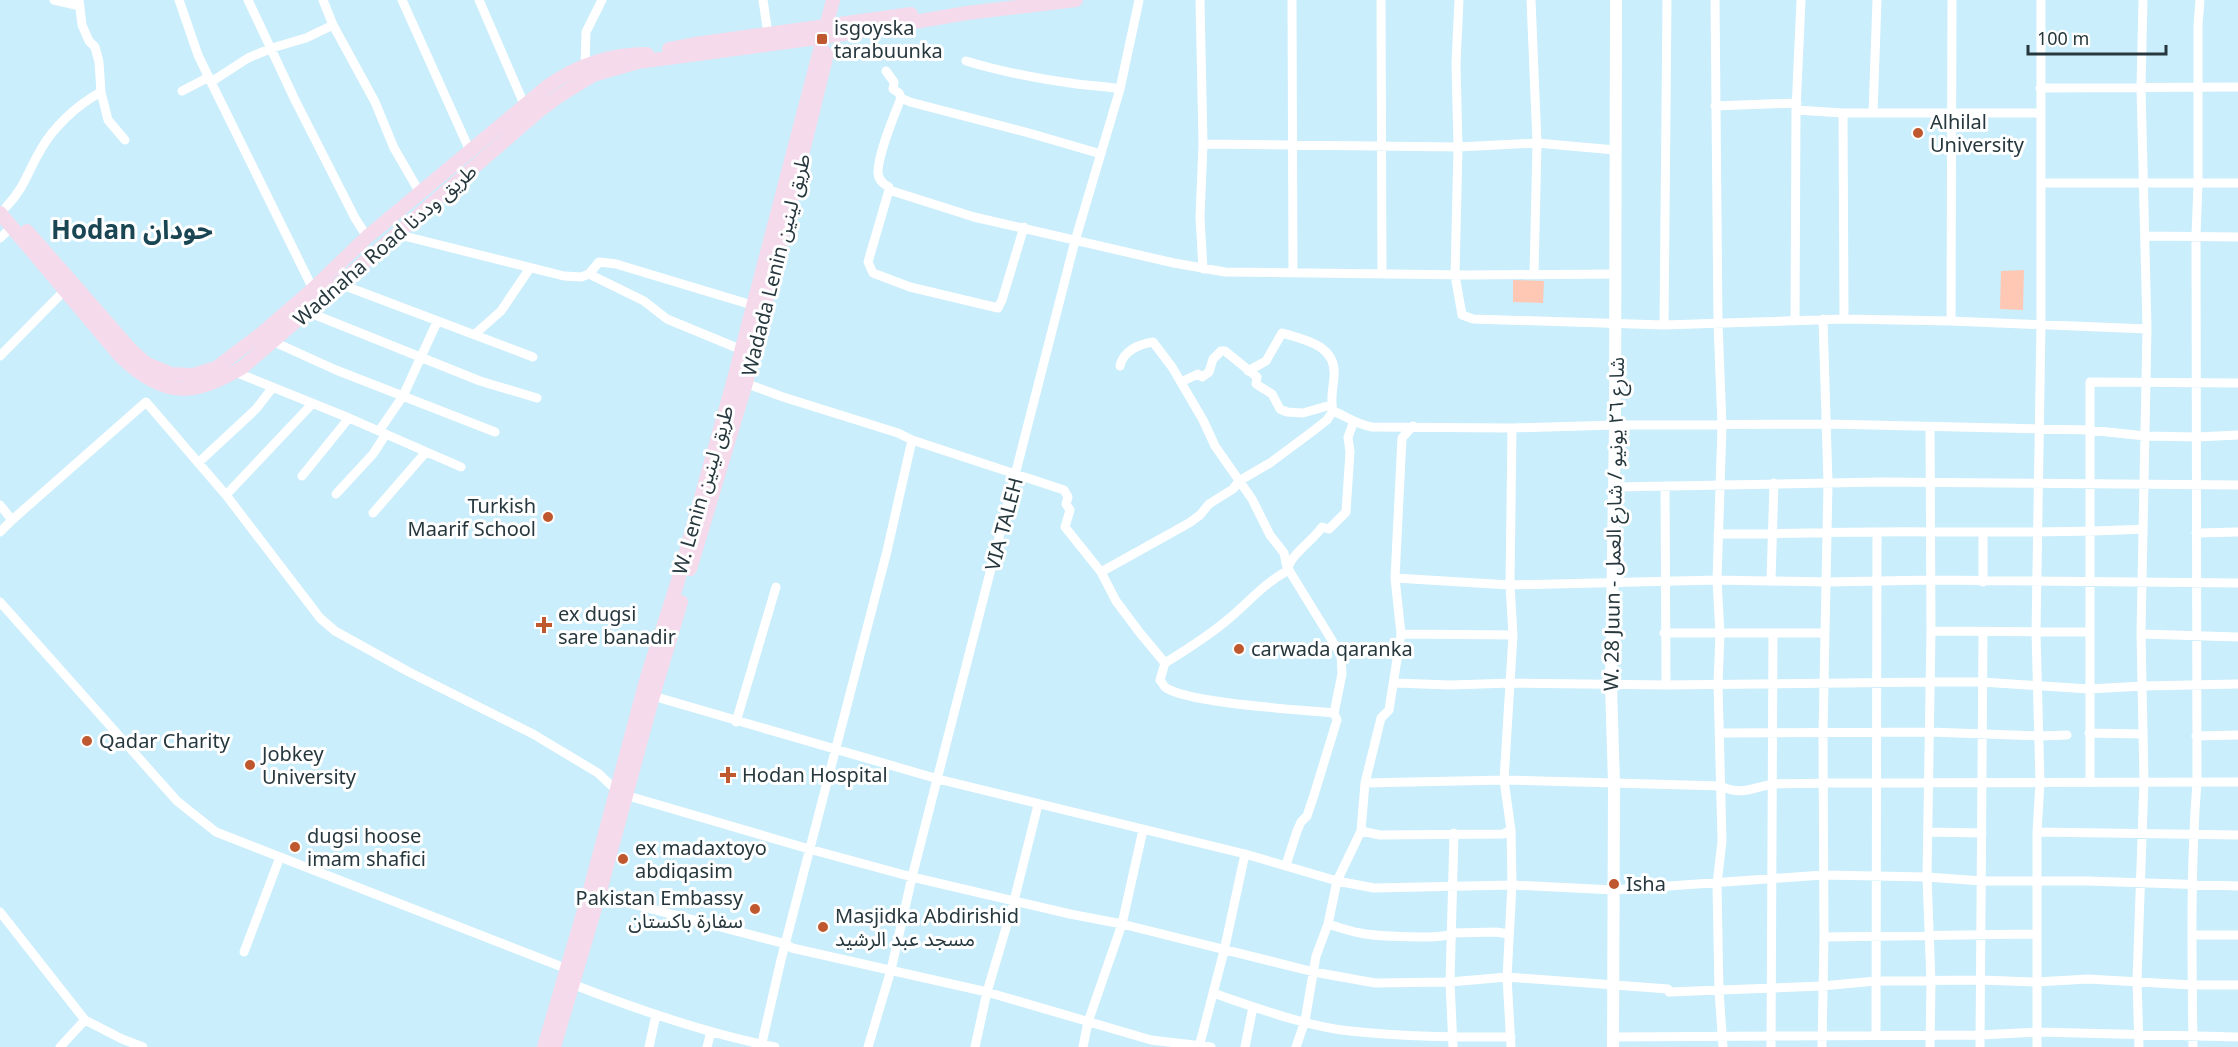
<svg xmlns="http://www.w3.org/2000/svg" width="2238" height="1047" viewBox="0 0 2238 1047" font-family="Georgia,'Noto Sans Arabic',serif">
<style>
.green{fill:#fec8b4}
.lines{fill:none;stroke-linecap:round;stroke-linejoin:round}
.minor{stroke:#fff;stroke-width:9}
.tertiary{stroke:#fff;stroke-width:12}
.secondary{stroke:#f4daeb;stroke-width:14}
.poi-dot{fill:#bf582e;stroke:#fff;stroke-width:2}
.labels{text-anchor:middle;stroke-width:6;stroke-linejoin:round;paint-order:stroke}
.poi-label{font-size:20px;fill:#26383e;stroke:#fff;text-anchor:start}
.street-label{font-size:20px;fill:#26383e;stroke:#fff}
.district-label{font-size:26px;font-weight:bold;fill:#1a4552;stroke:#fff}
</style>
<rect width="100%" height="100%" fill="#caeefb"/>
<path class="green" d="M2024,270l-1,40 -23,-1 1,-38z
M1513,280l31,1 -1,22 -30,-1z"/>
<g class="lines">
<path class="minor" d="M54,0l26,6
M179,0l19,55 13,27 37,-24 24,-10 34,-10 27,-13
M248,0l47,100 60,118 12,19
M323,0l10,25 42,77 19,46 26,45
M402,0l68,151
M479,0l45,104
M763,0l5,34
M1200,0l3,144 -3,73 3,52
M1292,0l1,273
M1381,0l1,274
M1459,0l-3,64 2,83 -3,128 7,40 11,4 191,6 180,-6 107,2 1,-321
M1531,0l6,143 -3,131
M1715,0l3,323 4,103 -5,154 3,54 -2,50 4,157 -5,43 2,107 4,56
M966,61c36,11 74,18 111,23 15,2 28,2 43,5
M585,66l1,-34 16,-32
M886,71l8,11 -1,7 6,4 2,5 9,4 119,31 72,21
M211,82l102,207
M2040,88l198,-1
M182,91l27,-14
M101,92l7,28 17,20
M901,98c-7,18 -23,56 -23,74 0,7 5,12 11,15v3l85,27 200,46 51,9 244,3 147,-1
M1715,106l82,-3
M1796,110l47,3h198
M1843,113l1,206
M1873,113l4,-113
M1203,144l255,3 79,-4 78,7
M2042,183h196
M889,190l-21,72 5,11 37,14 88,21 4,-8 22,-73
M6,207c19,-20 21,-34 34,-56 13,-24 37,-46 61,-59l-2,-30 -4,-15 -6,-6 -7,-16 -3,-25
M396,234l168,42 17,1 8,-3 55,27 23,18 75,31
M2145,236l93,1
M0,238l12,-11
M589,274l10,-12 17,2 136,41
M340,284l193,73
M308,312l172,69 57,17
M1795,321l1,-211 5,-110
M1951,321l196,8
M1664,325l3,-325
M475,334l26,-23 29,-43
M272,341l64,29 159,62
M0,356l65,-66
M1120,366c3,-15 19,-22 33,-24l19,25 31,53 12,26 37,53 18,36 14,18 3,14 54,88 1,19 -8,39 3,7 -23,75 -7,21 -6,6 -4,9 -11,34
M1248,371l18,-10 16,-28c25,7 55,13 52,44 -1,12 -4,23 -1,34 13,5 25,14 39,16l140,1 103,-3 212,-1 262,6 56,6 52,1 41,-2
M235,372l114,46 112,49
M742,382l41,15 115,36 14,7 152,50 4,7 -2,7 4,6 -5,17 36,45 15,29 24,32 25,30c21,-13 42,-26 61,-42 21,-17 37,-37 61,-50 4,-18 25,-29 35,-44l7,2 17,-17 4,-60 -2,-15 6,-16
M1181,382l17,-8 4,3 7,-5 4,-13 8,-8h4l32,26 -1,7 16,10 8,15 7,3 16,1 28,-8
M379,431l24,-35 34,-74
M198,463l58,-54 17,-22
M302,476l47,-58
M1665,486l1,199
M1615,487l265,-5 358,3
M336,494l37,-40 13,-20
M226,495l86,-91
M0,505l12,15 -12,12
M373,513l53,-61
M12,520l134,-118 80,93 94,123 15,13 74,41 124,62 65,39 18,17 9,5 184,54 103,28 158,37 52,10 192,48 61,11 75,-1 57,-5 161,12 1,3 153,-6 54,-5 105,-1 55,2 52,-3 103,6h47
M1983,533v49
M2196,533l42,-1
M1718,534c71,0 143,-3 215,-2 70,0 140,1 210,-3
M1101,572l88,-49 11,-8 9,-11 24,-15 6,-8 31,-18 43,-32 14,-11 6,-9
M1395,578l115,7 207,-5 110,2 103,-2 308,3
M1771,580l3,-97
M0,602l177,199 39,31 354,138
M1931,631l158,1
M1664,633h161
M1401,634l112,1
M2141,634l97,3
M1165,663l-5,17c2,2 3,5 5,7 19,16 139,23 169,26
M1395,683l55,2 62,-2 154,2 264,-3h52l107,7 54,-3 95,-2
M653,696l285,83 307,75 92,27 37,7 138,-3 102,5 209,-15 104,2 55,4h106l150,5
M736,722l40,-135
M1720,733l209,-1 111,4 27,-1
M2089,733l53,1
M2196,736l42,-1
M2090,782v-400l148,1
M1365,783l139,-3 217,6c22,11 33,0 54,-2 16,-1 32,0 47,-1l416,-1
M1361,831l19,4 123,-1 8,-4
M1929,832l53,1
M2037,832l201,3
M594,894l192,50 6,4 195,44 164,48 60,7
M0,912l85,108 37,19 21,8
M1328,924c10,3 21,7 32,9 13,3 86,7 93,0l43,-1 13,2
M2192,935h46
M1824,937l213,-3
M244,952l36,-95
M567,982c68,27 137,51 208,65
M1213,993c41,14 95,34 137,38 53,6 108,6 161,6
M1876,1036l1,-504
M1613,1037l367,-2 57,-3 201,5
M60,1047l25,-27
M649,1047l7,-32
M707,1047l4,-15
M761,1047l20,-87 106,-409 25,-111
M868,1047l23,-77 21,-93 163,-636 45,-152 19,-89
M975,1047l12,-55 27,-91 24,-96
M1083,1047l5,-25 34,-98 21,-94
M1199,1047l25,-96 21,-97
M1245,1047l8,-40
M1296,1047l9,-26 11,-65 12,-32 9,-43 24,-50 4,-48 16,-65 8,-8 12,-76 -6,-56 7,-140 11,-12
M1453,1047l-3,-65 4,-149
M1511,1047l-4,-70 5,-92 -1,-55 -7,-50 9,-145 -3,-50 2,-157
M1771,1047l2,-414
M1822,1047l2,-110 -1,-203 5,-251 -5,-164
M1930,1047l1,-65 -4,-105 4,-246 -1,-204
M1980,1047l3,-414
M2037,1047v-215l3,-49 -4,-151 5,-307v-325
M2139,1047l-2,-66 7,-200 -3,-147 6,-305 -6,-242 2,-87
M2193,1047c-1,-88 -3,-177 4,-265l-1,-546 2,-52v-159l2,-25"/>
<path class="tertiary" d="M1613,1047l1,-263 -3,-99 4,-260 1,-425"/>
<path class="secondary" d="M669,49l26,-5 216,-30
M0,213l121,144c43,41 72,40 122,10l296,-256 20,-15 34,-21 45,-13 194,-26 135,-23 109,-13
M27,231l105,120 15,13 24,10 22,1 23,-7 45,-34 52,-45 54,-52 181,-151c30,-21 63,-32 99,-32
M690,569l56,-186 81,-329
M544,1047l45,-154 58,-216 30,-93 57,-205 99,-379
M554,1047l45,-152 54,-199 28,-94"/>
</g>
<g class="poi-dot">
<rect x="816" y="33" width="12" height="12" rx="3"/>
<circle cx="1918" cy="133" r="6"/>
<circle cx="548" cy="517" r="6"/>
<path d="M541 616h6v6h6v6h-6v6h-6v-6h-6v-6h6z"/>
<circle cx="1239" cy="649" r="6"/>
<circle cx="87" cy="741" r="6"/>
<circle cx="250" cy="765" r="6"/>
<path d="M725 766h6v6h6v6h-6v6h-6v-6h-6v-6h6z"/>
<circle cx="295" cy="847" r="6"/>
<circle cx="623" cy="859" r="6"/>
<circle cx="1614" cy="884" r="6"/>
<circle cx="755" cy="909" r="6"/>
<circle cx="823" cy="927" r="6"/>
</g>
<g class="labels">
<g class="poi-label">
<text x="834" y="35">isgoyska<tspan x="834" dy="23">tarabuunka</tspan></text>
<text x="1930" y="129">Alhilal<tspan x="1930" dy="23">University</tspan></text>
<text x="536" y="513" text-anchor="end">Turkish<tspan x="536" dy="23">Maarif School</tspan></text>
<text x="558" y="621">ex dugsi<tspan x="558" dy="23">sare banadir</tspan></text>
<text x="1251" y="656">carwada qaranka</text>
<text x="99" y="748">Qadar Charity</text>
<text x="262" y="761">Jobkey<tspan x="262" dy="23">University</tspan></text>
<text x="742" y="782">Hodan Hospital</text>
<text x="307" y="843">dugsi hoose<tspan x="307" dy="23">imam shafici</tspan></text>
<text x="635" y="855">ex madaxtoyo<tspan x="635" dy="23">abdiqasim</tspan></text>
<text x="1626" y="891">Isha</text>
<text x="743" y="905" text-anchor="end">Pakistan Embassy<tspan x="743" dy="23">سفارة باكستان</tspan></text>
<text x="835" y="923">Masjidka Abdirishid<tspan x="835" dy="23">مسجد عبد الرشيد</tspan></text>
</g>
<g class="street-label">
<text transform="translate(385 245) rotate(-41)" y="7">Wadnaha Road طريق وددنا</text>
<text transform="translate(776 265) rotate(-76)" y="7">Wadada Lenin طريق لينين</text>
<text transform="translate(703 490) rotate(-74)" y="7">W. Lenin طريق لينين</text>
<text transform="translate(1004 524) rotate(-75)" y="7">VIA TALEH</text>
<text transform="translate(1614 524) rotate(-89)" y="7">W. 28 Juun - شارع ٢٦ يونيو / شارع العمل</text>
</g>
<g class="district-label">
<text x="132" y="239">Hodan حودان</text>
</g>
</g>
<path d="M2028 45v9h138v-9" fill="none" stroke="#26383e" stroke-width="3"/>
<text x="2037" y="45" font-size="18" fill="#26383e" stroke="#ffffff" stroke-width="4.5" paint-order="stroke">100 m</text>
</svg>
